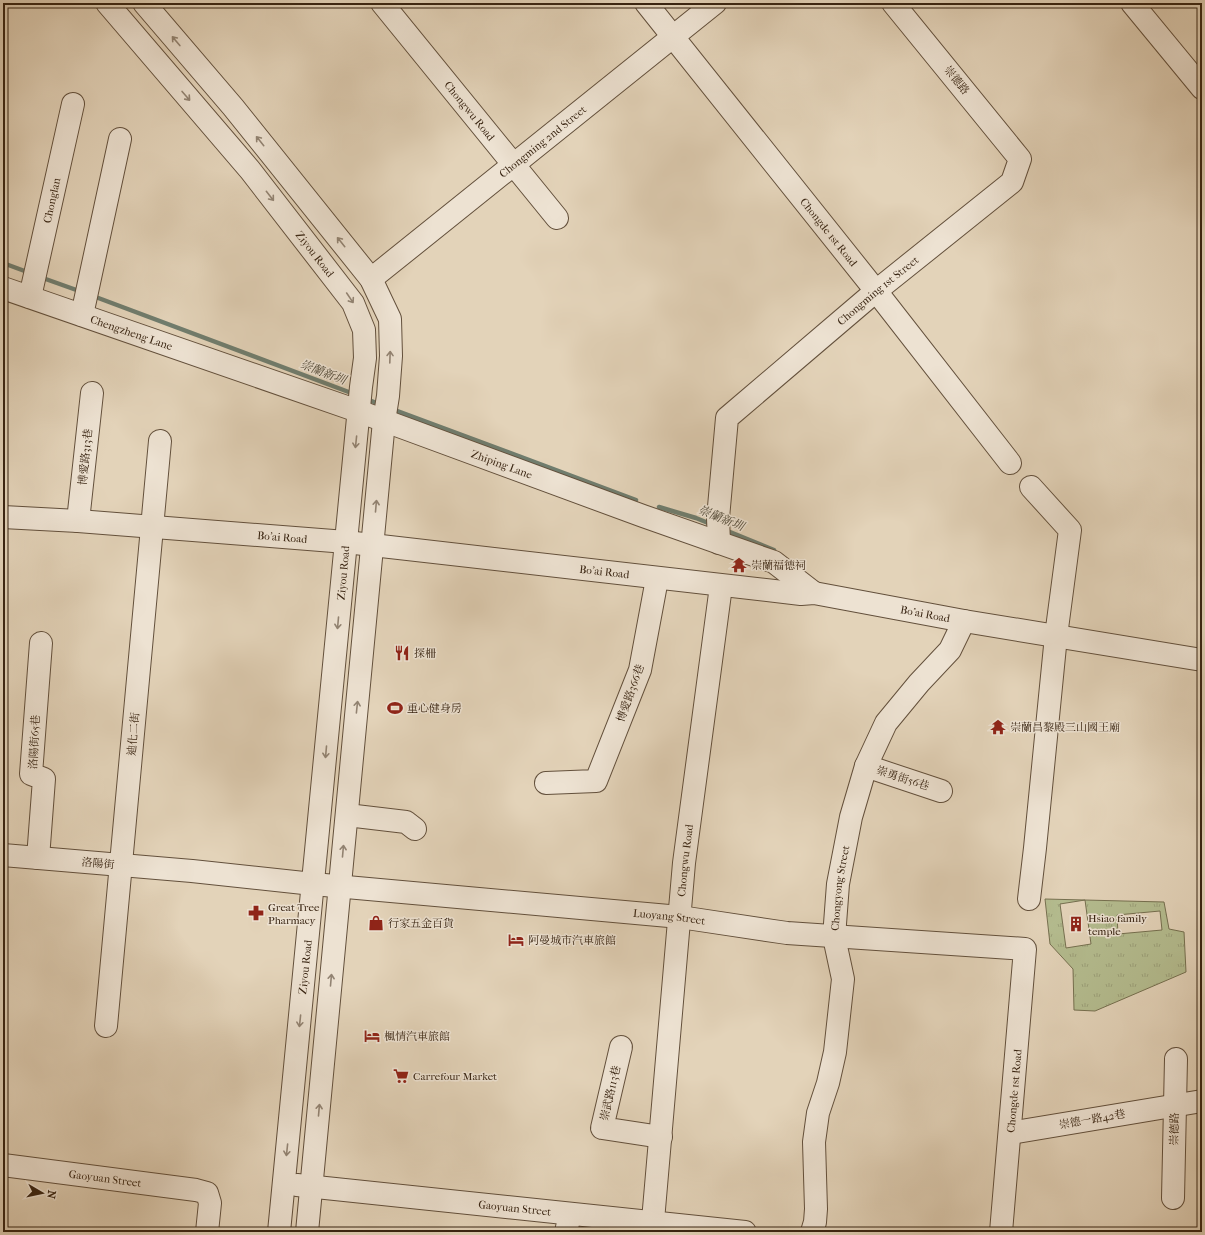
<svg xmlns="http://www.w3.org/2000/svg" width="1205" height="1235" viewBox="0 0 1205 1235" font-family="'IM FELL French Canon','Noto Serif TC',serif">
<style>
.park{fill:url(#park-tufts);stroke:#767050;fill-rule:evenodd}
.lines{fill:none;stroke-linecap:round;stroke-linejoin:round}
.stream{stroke:#707d6e;stroke-width:4.5}
.minor-casing{stroke:#63503c;stroke-width:24}
.minor{stroke:#ede2d2;stroke-width:22}
.oneway{stroke:#928372}
.labels{text-anchor:middle;stroke-width:3;stroke-linejoin:round;paint-order:stroke}
.street-label{font-size:11px;fill:#382412;stroke:#ede2d2}
.poi-label{font-size:11px;fill:#382412;stroke:#ede2d2;text-anchor:start}
.water-label{font-size:12px;font-style:italic;fill:#504938;stroke:#ede2d2}
</style>
<defs>
<pattern id="park-tufts" width="24" height="20" patternUnits="userSpaceOnUse"><rect width="24" height="20" fill="#b4bc8f"/><path d="M3 7l-1-3M5 7V3M7 7l1-3M15 17l-1-3M17 17v-4M19 17l1-3" fill="none" stroke="#9ca17a"/></pattern>
</defs>
<rect width="100%" height="100%" fill="#e3d3b9"/>
<filter id="stains"><feTurbulence type="fractalNoise" baseFrequency=".005" numOctaves="4"/><feColorMatrix values="0 0 0 0 .2 0 0 0 0 .09 0 0 0 0 .02 0 0 0 .5 -.17"/></filter>
<radialGradient id="worn" r=".72"><stop offset=".6" stop-color="#630" stop-opacity="0"/><stop offset="1" stop-color="#630" stop-opacity=".3"/></radialGradient>
<path class="park" d="M1045,899l119,3 5,27 15,3 2,40 -91,39 -21,-1 -1,-41 -23,-25zM1085,900l6,44 -25,4 -6,-44zM1160,911l2,19 -44,4 -1,-19z"/>
<g class="lines">
<path class="stream" d="M3,263l27,10
M40,277l42,15
M93,296l261,98
M366,399l16,6
M392,409l244,91
M659,507l37,11 17,7
M725,530l49,20"/>
<defs>
<g id="minor">
<path id="s1" d="M107,3l143,167 103,133 11,27 1,28 -4,29 -82,845"/>
<path d="M144,3l89,104 138,172 19,40 1,37 -3,40 -4,25 -77,811"/>
<path id="s2" d="M382,3l175,215"/>
<path id="s3" d="M646,3l230,288 134,172"/>
<path d="M1132,3l70,85"/>
<path id="s4" d="M371,279l344,-276"/>
<path id="s5" d="M3,288l355,123 285,105 131,46 40,31"/>
<path id="s6" d="M30,297l43,-193"/>
<path d="M82,315l38,-176"/>
<path id="s7" d="M3,517l75,4 268,21 455,52 13,-1 150,28 238,39"/>
<path d="M78,521l14,-128"/>
<path id="s8" d="M719,543l-1,-25 9,-100 149,-127 136,-109 8,-23 -127,-156"/>
<path d="M866,766l75,25"/>
<path d="M546,783l50,-2 44,-111 17,-91"/>
<path d="M347,815l59,7 9,7"/>
<path id="s9" d="M3,855l189,16 121,13 367,33 107,16 238,16 -24,283"/>
<path d="M38,858l6,-79 -13,-5 10,-131"/>
<path d="M1029,899l6,-51 21,-212 14,-106 -39,-43"/>
<path d="M106,1026l54,-585"/>
<path d="M621,1047l-19,81 59,9"/>
<path d="M1010,1133l192,-32"/>
<path id="s10" d="M3,1165l193,25 11,3 3,10 -3,29"/>
<path id="s11" d="M297,1185l448,47"/>
<path d="M1173,1198l3,-139"/>
<path d="M566,1232l4,-18"/>
<path id="s12" d="M652,1232l32,-369 37,-277"/>
<path id="s13" d="M812,1232l3,-10 1,-13 -2,-67 4,-29 10,-30 7,-31 8,-73 -9,-42 4,-53 13,-67 15,-51 20,-43 33,-40 31,-33 14,-29"/>
</g>
</defs>
<use href="#minor" class="minor-casing"/>
<use href="#minor" class="minor"/>
</g>
<defs><path id="oneway-shaft" d="M-6 0H5M1.5-3L5.5 0L1.5 3" fill="none" stroke-width="1.6" stroke-linecap="round" stroke-linejoin="round"/></defs>
<g class="oneway">
<use href="#oneway-shaft" transform="translate(176 41) rotate(-130)"/>
<use href="#oneway-shaft" transform="translate(186 96) rotate(49)"/>
<use href="#oneway-shaft" transform="translate(260 141) rotate(-129)"/>
<use href="#oneway-shaft" transform="translate(270 196) rotate(52)"/>
<use href="#oneway-shaft" transform="translate(341 242) rotate(-129)"/>
<use href="#oneway-shaft" transform="translate(350 298) rotate(56)"/>
<use href="#oneway-shaft" transform="translate(390 357) rotate(-88)"/>
<use href="#oneway-shaft" transform="translate(356 442) rotate(96)"/>
<use href="#oneway-shaft" transform="translate(376 506) rotate(-85)"/>
<use href="#oneway-shaft" transform="translate(338 623) rotate(95)"/>
<use href="#oneway-shaft" transform="translate(357 707) rotate(-84)"/>
<use href="#oneway-shaft" transform="translate(326 752) rotate(95)"/>
<use href="#oneway-shaft" transform="translate(343 851) rotate(-85)"/>
<use href="#oneway-shaft" transform="translate(331 980) rotate(-85)"/>
<use href="#oneway-shaft" transform="translate(300 1021) rotate(96)"/>
<use href="#oneway-shaft" transform="translate(319 1110) rotate(-85)"/>
<use href="#oneway-shaft" transform="translate(287 1150) rotate(96)"/>
</g>
<defs>
<symbol id="temple-bare" viewBox="-9 -9 18 18"><path d="M0-6L5-2H3V0L6.5 2.5H4V6H1.5V3h-3V6H-4V2.5H-6.5L-3 0V-2H-5Z" fill="#8f2418" stroke="#ede2d2" stroke-width="2.5" paint-order="stroke"/></symbol>
<symbol id="restaurant-bare" viewBox="-9 -9 18 18"><path d="M-5-6h1v4h1v-4h1v4h1v-4h1v5L-1.5 .5V6h-2V.5L-5-1ZM5-6V6H3V1.5H1.5Q1.5-4 5-6Z" fill="#8f2418" stroke="#ede2d2" stroke-width="2.5" paint-order="stroke"/></symbol>
<symbol id="stadium-bare" viewBox="-9 -9 18 18"><path d="M0-5a6.5 5 0 1 0 0 10a6.5 5 0 1 0 0-10ZM-3.5-1.8h7v3.6h-7Z" fill="#8f2418" stroke="#ede2d2" stroke-width="2.5" paint-order="stroke"/></symbol>
<symbol id="pharmacy-bare" viewBox="-9 -9 18 18"><path d="M-2-6h4v4h4v4h-4v4h-4v-4h-4v-4h4Z" fill="#8f2418" stroke="#ede2d2" stroke-width="2.5" paint-order="stroke"/></symbol>
<symbol id="shop-bare" viewBox="-9 -9 18 18"><path d="M-5-2.5h2.3a2.7 3.5 0 0 1 5.4 0H5L5.5 6h-11ZM-1.5-2.5h3a1.5 2.3 0 0 0-3 0Z" fill="#8f2418" stroke="#ede2d2" stroke-width="2.5" paint-order="stroke"/></symbol>
<symbol id="building-bare" viewBox="-9 -9 18 18"><path d="M-4-6H4V6H1V3H-1V6H-4ZM-2.5-4.3h1.7v1.8h-1.7ZM.8-4.3h1.7v1.8H.8ZM-2.5-1h1.7V.8h-1.7ZM.8-1h1.7V.8H.8Z" fill="#8f2418" stroke="#ede2d2" stroke-width="2.5" paint-order="stroke"/></symbol>
<symbol id="hotel-bare" viewBox="-9 -9 18 18"><path d="M-6-4.5h1.5V1H6V5H4.5V3h-9V5H-6ZM-4 0a1.8 1.8 0 1 1 3.6 0ZM.5 0V-2.5h3Q6-2.5 6 0Z" fill="#8f2418" stroke="#ede2d2" stroke-width="2.5" paint-order="stroke"/></symbol>
<symbol id="supermarket-bare" viewBox="-9 -9 18 18"><path d="M-6-5.5h2.5l.6 2H6L4.5 2H-2.5L-4.4-4H-6ZM-1.5 3.2a1.3 1.3 0 1 0 .1 0ZM3 3.2a1.3 1.3 0 1 0 .1 0Z" fill="#8f2418" stroke="#ede2d2" stroke-width="2.5" paint-order="stroke"/></symbol>
</defs>
<g fill-rule="evenodd">
<use href="#temple-bare" x="728" y="554" width="22" height="22"/>
<use href="#restaurant-bare" x="391" y="642" width="22" height="22"/>
<use href="#stadium-bare" x="384" y="697" width="22" height="22"/>
<use href="#temple-bare" x="987" y="716" width="22" height="22"/>
<use href="#pharmacy-bare" x="245" y="902" width="22" height="22"/>
<use href="#shop-bare" x="365" y="912" width="22" height="22"/>
<use href="#building-bare" x="1065" y="913" width="22" height="22"/>
<use href="#hotel-bare" x="505" y="929" width="22" height="22"/>
<use href="#hotel-bare" x="361" y="1025" width="22" height="22"/>
<use href="#supermarket-bare" x="390" y="1065" width="22" height="22"/>
</g>
<g class="labels">
<g class="street-label">
<text transform="translate(957 80) rotate(51)" y="4">崇德路</text>
<text dy="4" stroke="none"><textPath href="#s2" startOffset="139">Chongwu Road</textPath></text>
<text dy="4" stroke="none"><textPath href="#s4" startOffset="220">Chongming 2nd Street</textPath></text>
<text dy="4" stroke="none"><textPath href="#s6" startOffset="99">Chonglan</textPath></text>
<text dy="4" stroke="none"><textPath href="#s3" startOffset="293">Chongde 1st Road</textPath></text>
<text dy="4" stroke="none"><textPath href="#s1" startOffset="326">Ziyou Road</textPath></text>
<text dy="4" stroke="none"><textPath href="#s8" startOffset="323">Chongming 1st Street</textPath></text>
<text dy="4" stroke="none"><textPath href="#s5" startOffset="136">Chengzheng Lane</textPath></text>
<text transform="translate(85 457) rotate(-84)" y="4">博愛路313巷</text>
<text dy="4" stroke="none"><textPath href="#s5" startOffset="529">Zhiping Lane</textPath></text>
<text dy="4" stroke="none"><textPath href="#s7" startOffset="280">Bo'ai Road</textPath></text>
<text dy="4" stroke="none"><textPath href="#s7" startOffset="604">Bo'ai Road</textPath></text>
<text transform="translate(343 573) rotate(-85)" y="4">Ziyou Road</text>
<text dy="4" stroke="none"><textPath href="#s7" startOffset="928">Bo'ai Road</textPath></text>
<text transform="translate(630 693) rotate(-70)" y="4">博愛路366巷</text>
<text transform="translate(133 734) rotate(-85)" y="4">迪化二街</text>
<text transform="translate(34 742) rotate(-87)" y="4">洛陽街65巷</text>
<text transform="translate(903 778) rotate(18)" y="4">崇勇街56巷</text>
<text dy="4" stroke="none"><textPath href="#s12" startOffset="373">Chongwu Road</textPath></text>
<text transform="translate(98 863) rotate(5)" y="4">洛陽街</text>
<text dy="4" stroke="none"><textPath href="#s13" startOffset="349">Chongyong Street</textPath></text>
<text dy="4" stroke="none"><textPath href="#s9" startOffset="669">Luoyang Street</textPath></text>
<text transform="translate(305 967) rotate(-84)" y="4">Ziyou Road</text>
<text transform="translate(1014 1091) rotate(-85)" y="4">Chongde 1st Road</text>
<text transform="translate(610 1093) rotate(-77)" y="4">崇武路113巷</text>
<text transform="translate(1092 1119) rotate(-10)" y="4">崇德一路42巷</text>
<text transform="translate(1174 1129) rotate(-89)" y="4">崇德路</text>
<text dy="4" stroke="none"><textPath href="#s10" startOffset="103">Gaoyuan Street</textPath></text>
<text dy="4" stroke="none"><textPath href="#s11" startOffset="219">Gaoyuan Street</textPath></text>
</g>
<g class="poi-label">
<text x="751" y="569">崇蘭福德祠</text>
<text x="414" y="657">探柵</text>
<text x="407" y="712">重心健身房</text>
<text x="1010" y="731">崇蘭昌黎殿三山國王廟</text>
<text x="268" y="911">Great Tree<tspan x="268" dy="13">Pharmacy</tspan></text>
<text x="1088" y="922">Hsiao family<tspan x="1088" dy="13">temple</tspan></text>
<text x="388" y="927">行家五金百貨</text>
<text x="528" y="944">阿曼城市汽車旅館</text>
<text x="384" y="1040">楓情汽車旅館</text>
<text x="413" y="1080">Carrefour Market</text>
</g>
<g class="water-label">
<text transform="translate(323 372) rotate(21)" y="4">崇蘭新圳</text>
<text transform="translate(721 518) rotate(22)" y="4">崇蘭新圳</text>
</g>
</g>
<rect width="1205" height="1235" fill="none" stroke="#e3d3b9" stroke-width="16"/>
<rect x="4" y="4" width="1197" height="1227" fill="none" stroke="#382412" stroke-width="2"/>
<rect x="8" y="8" width="1189" height="1219" fill="none" stroke="#382412"/>
<g transform="translate(42 1193) rotate(99)" stroke="#ede2d2" stroke-width="3" paint-order="stroke">
<path d="M0-3L7 15L0 10L-7 15Z" fill="#382412"/>
<text y="-6" font-size="11" font-weight="bold" text-anchor="middle" fill="#382412">N</text>
</g>
<rect width="100%" height="100%" filter="url(#stains)"/>
<rect width="100%" height="100%" fill="url(#worn)"/>
</svg>
